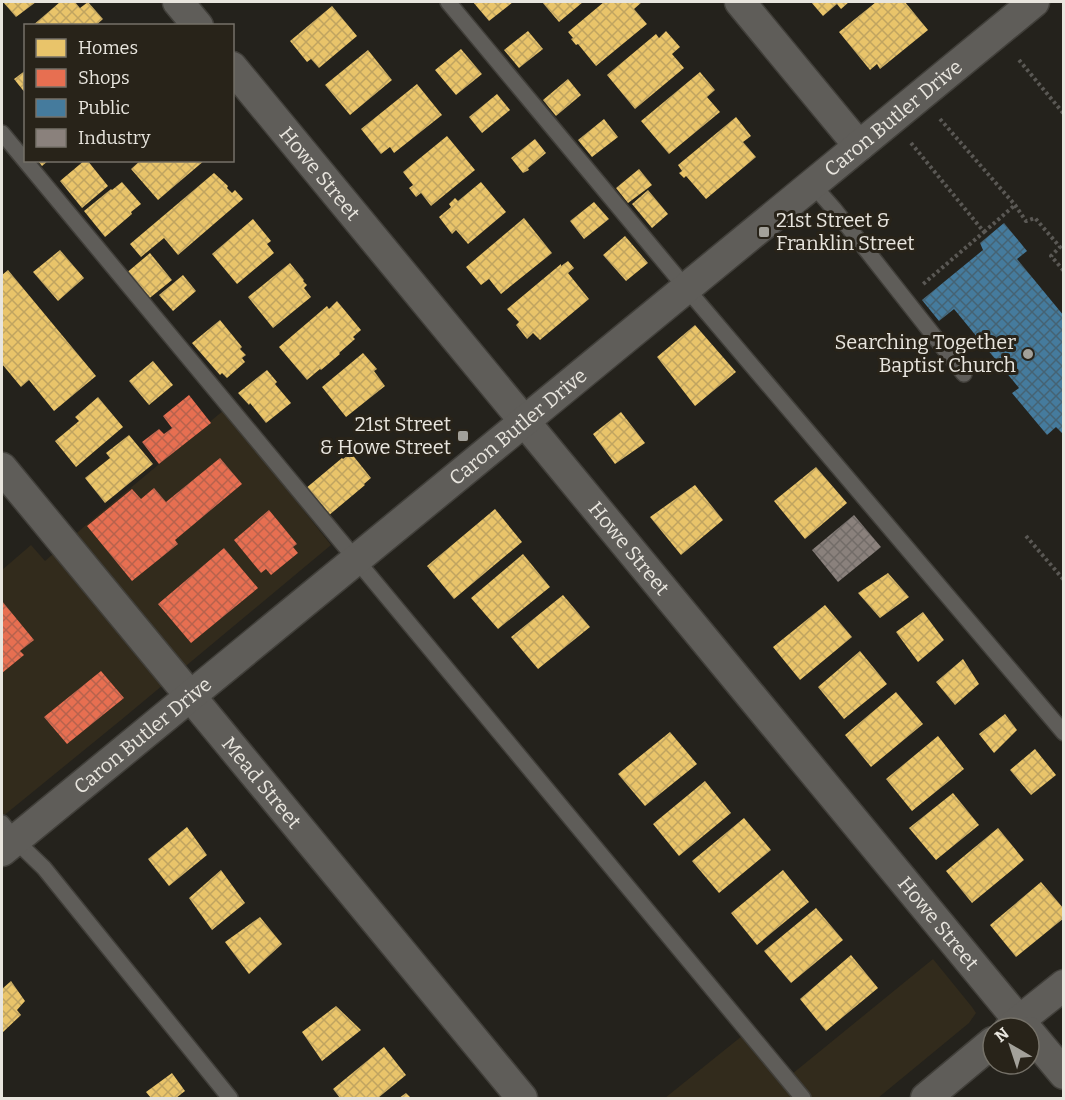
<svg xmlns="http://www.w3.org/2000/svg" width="1065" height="1100" viewBox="0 0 1065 1100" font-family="Bitter,serif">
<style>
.built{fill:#322b1c}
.homes{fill:url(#homes-cross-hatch)}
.shops{fill:url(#shops-cross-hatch)}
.public{fill:url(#public-cross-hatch)}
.industry{fill:url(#industry-cross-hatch)}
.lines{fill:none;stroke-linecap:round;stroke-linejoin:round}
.service-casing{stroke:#413f3a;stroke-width:18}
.minor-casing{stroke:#413f3a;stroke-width:33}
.path{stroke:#5a5854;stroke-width:4;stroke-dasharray:3 3;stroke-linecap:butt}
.service{stroke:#5f5d59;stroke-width:15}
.minor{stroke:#5f5d59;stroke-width:30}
.poi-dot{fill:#a3a19a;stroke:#282319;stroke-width:2}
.labels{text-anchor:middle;stroke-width:6;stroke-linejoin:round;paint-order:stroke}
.street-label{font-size:20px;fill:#e8e5de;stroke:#282319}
.poi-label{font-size:20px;fill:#e8e5de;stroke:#282319;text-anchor:end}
</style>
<defs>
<pattern id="homes-cross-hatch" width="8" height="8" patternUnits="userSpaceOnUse" patternTransform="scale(1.5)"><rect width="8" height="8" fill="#e9c46a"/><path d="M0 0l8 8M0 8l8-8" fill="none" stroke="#c0a460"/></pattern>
<pattern id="shops-cross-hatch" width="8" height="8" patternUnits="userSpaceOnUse" patternTransform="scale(1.5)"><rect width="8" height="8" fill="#e76f51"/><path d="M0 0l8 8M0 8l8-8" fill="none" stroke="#b7624d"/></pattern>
<pattern id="public-cross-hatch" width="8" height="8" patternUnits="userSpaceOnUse" patternTransform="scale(1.5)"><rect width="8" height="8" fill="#457b9d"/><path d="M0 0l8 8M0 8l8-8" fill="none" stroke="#456374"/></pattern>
<pattern id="industry-cross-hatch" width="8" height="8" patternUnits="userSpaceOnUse" patternTransform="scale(1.5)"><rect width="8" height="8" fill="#8a817c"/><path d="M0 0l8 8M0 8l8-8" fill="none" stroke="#726c68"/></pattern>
</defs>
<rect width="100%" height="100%" fill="#24221c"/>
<path class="built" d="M224,410l107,135 -210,175 -119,97v-247l29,-25 14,16 41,-36z
M933,959l39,48 4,6 -7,10 -91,75h-213l77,-62 39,47z"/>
<path class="homes" d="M3,2h33l-20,15z
M60,2h15l5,6 8,-6 15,17 -8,7h-63z
M473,2h40l-24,19z
M542,2h41l-24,20z
M604,2h38l-8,7 13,15 -51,42 -18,-22 -2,1 -5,-6 2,-1 -5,-6z
M811,2h38l-8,7 -4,-5 -14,12z
M876,2h29l23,28 -48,39 -3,-5 -7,6 -31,-38z
M332,6l25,30 -38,32 -8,-9 -4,3 -17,-21z
M528,31l15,18 -24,19 -15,-18z
M666,31l14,16 -8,7 12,14 -49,41 -28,-34 49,-41 3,4z
M461,49l21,25 -26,21 -21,-25z
M368,50l24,30 -42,35 -25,-30z
M26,70v24l-12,-15z
M700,72l15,18 -8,7 13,15 -51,42 -28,-33z
M568,79l13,16 -25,21 -13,-16z
M417,84l25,31 -48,38 -4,-6 -9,7 -20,-25z
M497,94l13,16 -28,23 -13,-16z
M736,117l15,19 -8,6 13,15 -50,42 -20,-23 -2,2 -5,-5 3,-2 -4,-6z
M604,119l14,18 -26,20 -14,-17z
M447,136l28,34 -44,36 -10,-13 -5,4 -7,-9 4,-3 -10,-13z
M535,139l11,14 -18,15 1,2 -6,3 -12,-15z
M37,160h12l-7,6z
M85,160h2l21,26 -26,22 -22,-27z
M141,160h64l-47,40 -27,-31z
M639,169l13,16 -24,18 -12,-15z
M214,173l14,13 -1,2 5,5 3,-3 8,9 -65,56 -14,-17 -23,19 -11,-13z
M122,182l19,22 -10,8 1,2 -27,23 -21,-26 27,-22 1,1z
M481,182l25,30 -38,32 -12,-14 -4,4 -13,-17 12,-10 -2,-3 6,-6 3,3z
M648,190l20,24 -16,14 -20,-24z
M594,202l15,17 -25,20 -14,-18z
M524,218l28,35 -51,41 -12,-15 -8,6 -15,-18z
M253,219l18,22 -4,3 7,9 -37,31 -25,-30z
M625,236l23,27 -22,18 -23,-26z
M60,250l24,28 -26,23 -25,-29z
M150,253l22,27 -26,21 -22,-26z
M568,261l6,7 -6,5 21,26 -49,41 -7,-7 -6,6 -11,-14 3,-3 -12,-13 54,-45v2z
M290,263l14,17 -1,1 4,4 -3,3 7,9 -38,31 -25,-31z
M8,270l88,106 -42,35 -25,-31 -8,7 -19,-23v-89z
M183,275l13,16 -23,20 -14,-16z
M337,301l24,29 -8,7 2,2 -16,14 1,1 -19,16 -1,-1 -13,11 -28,-33 48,-41 2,3z
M220,320l22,27 -2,2 6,6 -4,3 3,4 -18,16 -5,-5 -2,2 -28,-32z
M695,325l41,47 -41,34 -38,-49z
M363,353l14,16 -3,2 11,15 -39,31 -24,-30z
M153,361l20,24 -24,20 -20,-24z
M267,370l10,12 -2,2 16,19 -25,20 -16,-20 -1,2 -11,-12z
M98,397l25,30 -47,40 -21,-26 24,-20 -4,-4z
M621,412l24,31 -30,21 -22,-30z
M129,435l24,29 -48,39 -20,-25 25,-20 -4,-5z
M351,453l20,25 -7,6 1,1 -37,31 -23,-27 37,-31 1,1z
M816,467l31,36 -42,36 -31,-38z
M695,485l28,35 -42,35 -31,-38z
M495,509l27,33 -68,57 -27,-33z
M523,554l27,33 -52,42 -27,-31z
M888,573l21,24 -29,21 -22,-25z
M563,595l27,32 -52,42 -27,-32z
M825,605l27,32 -52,43 -27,-33z
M923,612l21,28 -26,22 -22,-30z
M860,651l27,33 -43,35 -26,-32z
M963,659l16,25 -24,21 -19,-23z
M896,692l27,32 -52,43 -26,-32z
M1005,714l12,16 -23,23 -15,-19z
M670,732l27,32 -52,42 -27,-32z
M938,736l26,33 -52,42 -26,-32z
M1035,749l21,26 -25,20 -21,-25z
M705,781l26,32 -52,43 -26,-32z
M953,793l26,32 -43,35 -27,-32z
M744,818l27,32 -52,43 -27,-32z
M187,827l20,28 -38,31 -21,-27z
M998,828l26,32 -52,43 -26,-32z
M221,870l24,33 -33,27 -23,-32z
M783,870l26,32 -52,43 -26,-32z
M1041,882l23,27v9l-48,39 -26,-32z
M816,908l27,32 -52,43 -27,-32z
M260,917l22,27 -33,30 -24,-32z
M851,955l27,33 -52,43 -26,-32z
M11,981l14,20 -8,9 4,5 -19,18v-44z
M336,1006l25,24 -39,31 -20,-29z
M384,1047l22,28 -28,23h-38l-7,-9z
M172,1073l13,18 -9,7h-25l-5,-6z
M406,1093l5,5h-12z"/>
<path class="shops" d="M189,395l22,28 -52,41 -17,-22 17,-13 5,5 8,-6 -9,-12z
M220,458l22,26 -67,56 3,4 -46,37 -45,-55 45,-37 9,10 13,-11 12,14z
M269,510l28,34 -4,3 5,6 -27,22 -5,-6 -5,4 -27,-33z
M224,548l34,40 -67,55 -33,-39z
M2,601l32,39 -14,11 4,4 -22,18z
M101,671l23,27 -57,46 -23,-27z"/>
<path class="public" d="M1004,223l23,28 -10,8 47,57v119l-8,-8 -9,8 -35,-42 7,-5 -65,-79 -15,12 -17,-21 61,-50 -3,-7z"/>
<path class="industry" d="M854,515l27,32 -43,35 -26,-32z"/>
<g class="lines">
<defs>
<path id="service" d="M448,2l238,286 378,445
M2,133l801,965
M812,184l22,25 130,165
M2,823l13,17 29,28 186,230"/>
<g id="minor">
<path d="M178,2l20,24"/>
<path d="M740,2l119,144"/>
<path id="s1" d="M232,67l793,961"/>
<path id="s2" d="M2,468l520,630"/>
<path id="s3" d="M2,851l1032,-849"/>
<path d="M1010,1028l54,-43"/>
<path d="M1029,1032l35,42"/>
<path d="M926,1098l67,-56"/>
</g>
</defs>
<use href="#service" class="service-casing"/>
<use href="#minor" class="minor-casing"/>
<path class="path" d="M1019,60l45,54
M940,119l75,86 11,16 9,-3 25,29 -9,9 13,15
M911,143l73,89 -62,53
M984,232l31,-27
M1026,536l38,44"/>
<use href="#service" class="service"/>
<use href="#minor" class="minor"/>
</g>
<g class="poi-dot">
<rect x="758" y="226" width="12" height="12" rx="3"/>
<circle cx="1028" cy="354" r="6"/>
<rect x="457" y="430" width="12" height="12" rx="3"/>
</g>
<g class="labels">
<g class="street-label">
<text dy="7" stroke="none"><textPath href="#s3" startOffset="1154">Caron Butler Drive</textPath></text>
<text dy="7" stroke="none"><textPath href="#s1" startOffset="138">Howe Street</textPath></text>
<text dy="7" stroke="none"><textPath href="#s3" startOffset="668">Caron Butler Drive</textPath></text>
<text dy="7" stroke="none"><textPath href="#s1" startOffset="624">Howe Street</textPath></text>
<text dy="7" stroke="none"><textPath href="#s3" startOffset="182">Caron Butler Drive</textPath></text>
<text dy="7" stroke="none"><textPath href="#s2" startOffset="408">Mead Street</textPath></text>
<text dy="7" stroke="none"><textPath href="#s1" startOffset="1110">Howe Street</textPath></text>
</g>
<g class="poi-label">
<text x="776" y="227" text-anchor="start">21st Street &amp;<tspan x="776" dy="23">Franklin Street</tspan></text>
<text x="1016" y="349">Searching Together<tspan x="1016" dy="23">Baptist Church</tspan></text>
<text x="451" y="431">21st Street<tspan x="451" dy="23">&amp; Howe Street</tspan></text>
</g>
</g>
<rect width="1065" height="1100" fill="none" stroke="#e8e5de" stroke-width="6"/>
<rect x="24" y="24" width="210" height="138" fill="#282319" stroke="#757168" stroke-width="1.5"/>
<rect x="36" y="39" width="30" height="18" fill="#e9c46a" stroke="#757168" stroke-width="1.5"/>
<text x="78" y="54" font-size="18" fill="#e8e5de">Homes</text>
<rect x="36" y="69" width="30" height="18" fill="#e76f51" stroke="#757168" stroke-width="1.5"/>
<text x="78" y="84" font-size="18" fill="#e8e5de">Shops</text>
<rect x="36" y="99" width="30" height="18" fill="#457b9d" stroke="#757168" stroke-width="1.5"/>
<text x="78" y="114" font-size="18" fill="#e8e5de">Public</text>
<rect x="36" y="129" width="30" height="18" fill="#8a817c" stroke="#757168" stroke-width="1.5"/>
<text x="78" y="144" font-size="18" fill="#e8e5de">Industry</text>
<g transform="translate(1011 1046) rotate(321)"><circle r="28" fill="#282319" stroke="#757168" stroke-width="1.5"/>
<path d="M0-4.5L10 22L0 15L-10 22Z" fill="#a3a19a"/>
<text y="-9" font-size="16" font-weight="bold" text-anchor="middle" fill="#e8e5de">N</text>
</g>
</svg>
